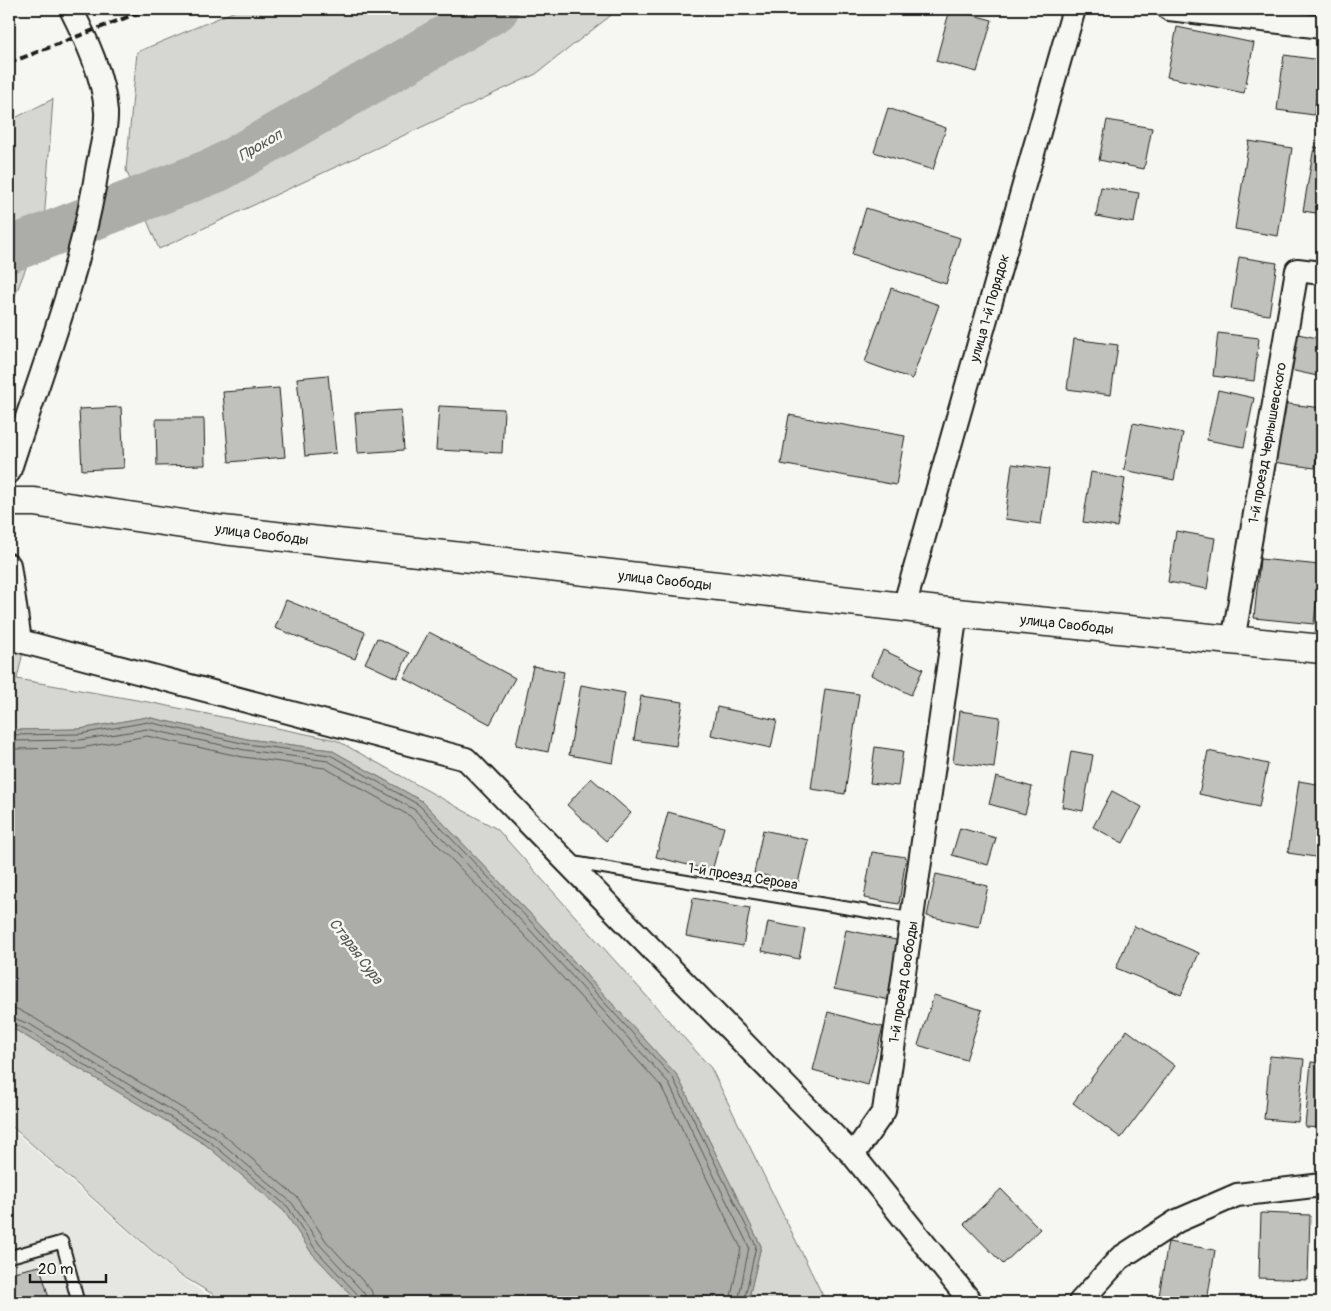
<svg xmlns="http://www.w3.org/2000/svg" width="1331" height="1311" viewBox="0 0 1331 1311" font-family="Pangolin,sans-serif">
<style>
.built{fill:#e6e6e2}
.green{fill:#d6d6d2;stroke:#797977}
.water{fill:#acaca9;stroke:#727271}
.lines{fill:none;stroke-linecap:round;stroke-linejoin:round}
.shore{stroke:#565654;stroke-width:1}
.river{stroke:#acaca9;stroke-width:46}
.building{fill:#c0c0bd;stroke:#1c1c1c}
.lane-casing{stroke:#1c1c1c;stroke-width:15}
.street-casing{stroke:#1c1c1c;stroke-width:26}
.secondary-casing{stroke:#1c1c1c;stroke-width:31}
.lane{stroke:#f6f6f2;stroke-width:11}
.street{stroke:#f6f6f2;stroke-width:22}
.secondary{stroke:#f6f6f2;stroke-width:28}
.rail{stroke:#1c1c1c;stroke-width:4;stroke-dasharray:8 4;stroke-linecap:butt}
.labels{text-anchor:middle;stroke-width:5;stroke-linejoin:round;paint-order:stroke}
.street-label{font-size:14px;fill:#1c1c1c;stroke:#f6f6f2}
.water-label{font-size:15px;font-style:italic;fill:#565654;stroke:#f6f6f2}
</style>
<rect width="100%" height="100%" fill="#f6f6f2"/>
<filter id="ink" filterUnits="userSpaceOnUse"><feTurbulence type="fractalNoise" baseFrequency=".02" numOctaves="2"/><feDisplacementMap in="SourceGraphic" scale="10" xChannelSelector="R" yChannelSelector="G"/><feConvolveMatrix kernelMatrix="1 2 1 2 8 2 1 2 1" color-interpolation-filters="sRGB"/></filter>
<g filter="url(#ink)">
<path class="built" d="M9,1127l167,147 42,28h-209z"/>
<path class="green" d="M240,9h379l-83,65 -377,175 -33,-79 11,-118z
M53,99l-9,123 -35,89v-190z
M9,637l14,15 -6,27 131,23 188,38 161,89 214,239 115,234h-78l13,-56 -84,-171 -138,-152 -117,-122 -91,-51 -84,-11 -100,-22 -67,12 -71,1z
M9,1026l197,119 78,66 27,41 47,50h-132l-49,-29 -168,-149z"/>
<path class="water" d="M147,717l100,22 84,11 91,51 117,122 138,152 84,171 -13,56h-390l-47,-50 -27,-41 -78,-66 -197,-119v-296l71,-1z"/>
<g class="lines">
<path class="shore" d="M9,735l71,-1 68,-12 98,22 84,11 89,50 116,121 138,152 83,168 -12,56
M9,741l71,-1 67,-11 98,21 83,11 87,49 116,121 137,151 81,165 -11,55
M9,749l72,-1 66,-12 96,21 82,11 85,48 115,120 136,150 80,162 -11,54
M9,1008l8,1 17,9 184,112 80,68 28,43 45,49 4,12
M9,1016l22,9 182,111 79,67 28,42 44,48 3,9
M9,1022l18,8 182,111 79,66 27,42 45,48 1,5"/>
<path class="river" d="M9,250l209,-81 278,-160"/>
</g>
<path class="building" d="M950,9l42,11 -15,52 -41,-11z
M1177,27l77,16 -10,50 -77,-16z
M1284,55l37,5 -7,55 -37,-5z
M888,108l58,20 -13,42 -59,-18z
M1107,120l45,8 -8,41 -45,-9z
M1249,141l43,7 -14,88 -43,-7z
M1314,147l8,1v66l-19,-3z
M1101,187l38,6 -5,30 -38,-7z
M866,208l94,30 -14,46 -94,-30z
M1239,257l38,6 -8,52 -38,-6z
M891,288l48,17 -27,74 -47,-17z
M1218,333l41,5 -5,43 -41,-5z
M1298,334l24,5v38l-32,-7z
M1074,339l44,6 -7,50 -44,-6z
M328,375l8,78 -31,3 -8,-78z
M279,388l6,69 -56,5 -6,-70z
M1218,390l36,8 -10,49 -37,-7z
M1281,403l41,5 -7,60 -42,-6z
M439,406l65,3 -2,44 -66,-3z
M121,407l3,61 -42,2 -3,-61z
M401,410l3,40 -46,3 -3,-40z
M789,415l116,21 -9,49 -115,-21z
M156,419h48l1,46 -48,1z
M1133,423l50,10 -9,47 -50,-10z
M1012,464l37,5 -8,55 -36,-5z
M1091,472l34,7 -8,48 -34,-5z
M1176,531l39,7 -8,51 -39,-7z
M1260,559l60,6 -6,59 -60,-6z
M286,600l79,32 -10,27 -80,-31z
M429,632l86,46 -25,46 -86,-46z
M377,638l32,15 -12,25 -32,-15z
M883,650l40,19 -12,26 -40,-20z
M533,666l31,6 -16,80 -32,-7z
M581,685l44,8 -12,70 -44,-8z
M825,689l34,5 -14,100 -34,-5z
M641,696l42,6 -7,44 -42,-6z
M717,707l60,13 -6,28 -60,-13z
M960,711l40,6 -6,51 -41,-6z
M875,747l28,4 -5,35 -28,-3z
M1071,751l22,4 -10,56 -21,-4z
M1208,751l60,13 -9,43 -60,-13z
M996,777l36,10 -7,27 -36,-10z
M591,778l40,35 -25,28 -39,-36z
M1299,781l23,4v73l-34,-5z
M1112,791l30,16 -19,36 -30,-16z
M668,812l56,15 -12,44 -56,-14z
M960,828l36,10 -8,27 -36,-10z
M763,830l45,10 -10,43 -44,-10z
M872,852l34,5 -7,47 -35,-6z
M936,874l52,12 -9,41 -52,-11z
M693,898l57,10 -7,38 -57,-10z
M768,922l37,7 -6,30 -37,-8z
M1134,926l65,27 -18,42 -65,-27z
M846,930l55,11 -11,59 -56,-11z
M934,995l48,15 -16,50 -48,-15z
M828,1012l55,15 -15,58 -55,-15z
M1127,1030l48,36 -54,72 -48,-35z
M1270,1056l34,3 -6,63 -34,-3z
M1311,1062l11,1v65l-17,-1z
M1001,1189l39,40 -37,35 -39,-40z
M1318,1210h4v37h-5z
M1261,1213l49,2 -2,65 -49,-2z
M1168,1242l47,8 -8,52h-49z
M40,1266l10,36h-41v-29z"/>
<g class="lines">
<defs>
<path id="lane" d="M570,862l343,57
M9,1257l53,-15 16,60"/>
<path id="street" d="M1169,9l153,18
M9,472c32,-101 73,-202 89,-308 3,-16 9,-36 8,-52 -2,-35 -20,-73 -35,-103
M9,565l11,76 446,118 387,396
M904,607l170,-598
M956,613l-72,498 -31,44 118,147
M1233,641l64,-371 25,3
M1080,1302l40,-44 57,-37 60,-26 85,-10"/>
<path id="secondary" d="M9,502h25l189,28 733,83 366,36"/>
</defs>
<use href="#lane" class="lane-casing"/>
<use href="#street" class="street-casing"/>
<use href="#secondary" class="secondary-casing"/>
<use href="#lane" class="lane"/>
<use href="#street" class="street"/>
<use href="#secondary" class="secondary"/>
<path class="rail" d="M9,63l139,-54"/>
</g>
</g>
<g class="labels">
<g class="street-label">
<text transform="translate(989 308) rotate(-74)" y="5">улица 1-й Порядок</text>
<text transform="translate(1267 443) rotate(-80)" y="5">1-й проезд Чернышевского</text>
<text transform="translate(262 534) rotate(7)" y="5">улица Свободы</text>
<text transform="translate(665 580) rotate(6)" y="5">улица Свободы</text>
<text transform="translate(1067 624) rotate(6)" y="5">улица Свободы</text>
<text transform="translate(743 876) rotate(9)" y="5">1-й проезд Серова</text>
<text transform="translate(903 982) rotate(-81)" y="5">1-й проезд Свободы</text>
</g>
<g class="water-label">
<text transform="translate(260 145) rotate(-30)" y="5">Прокоп</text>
<text transform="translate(356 951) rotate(53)" y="5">Старая Сура</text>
</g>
</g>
<rect width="1331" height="1311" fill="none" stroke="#f6f6f2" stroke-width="30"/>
<rect x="15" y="15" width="1301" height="1281" fill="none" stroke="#1c1c1c" stroke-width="2" filter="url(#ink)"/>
<path d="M30 1274v8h76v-8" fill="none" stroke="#1c1c1c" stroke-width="2.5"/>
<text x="38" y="1274" font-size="15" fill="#1c1c1c" stroke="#f6f6f2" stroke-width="4" paint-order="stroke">20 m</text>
</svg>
